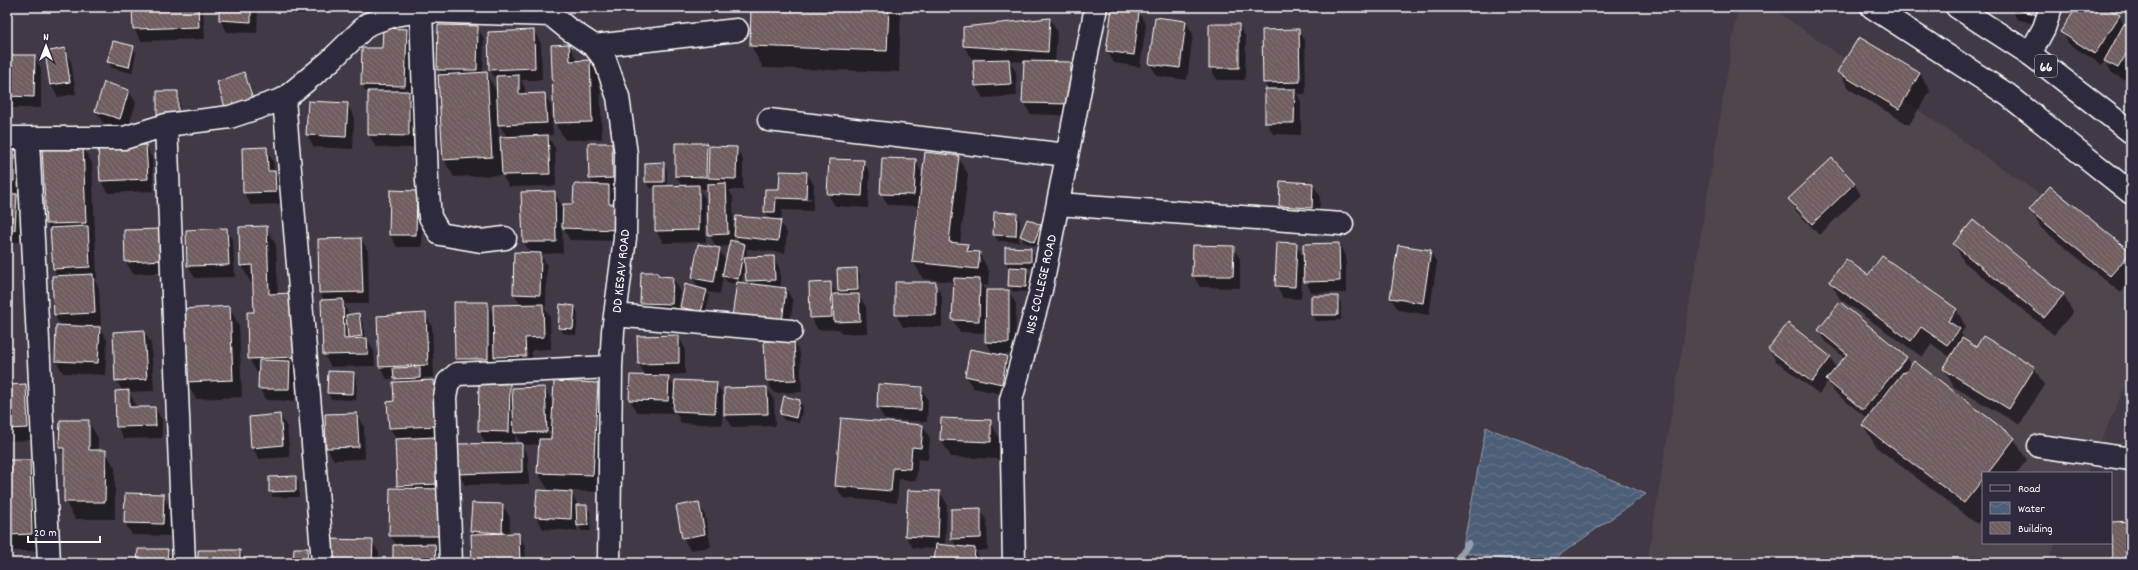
<svg xmlns="http://www.w3.org/2000/svg" width="2138" height="570" viewBox="0 0 2138 570" font-family="Dekko,sans-serif">
<style>
.built{fill:#50444e}
.water{fill:url(#water-waves);stroke:#959eae}
.shadow{fill:#0007;fill-rule:evenodd}
.lines{fill:none;stroke-linecap:round;stroke-linejoin:round}
.stream{stroke:#959eae;stroke-width:7}
.building{fill:url(#building-back-hatch);stroke:#fff}
.minor-casing{stroke:#fff;stroke-width:25}
.primary-casing{stroke:#fff;stroke-width:25}
.minor{stroke:#2f2a3d;stroke-width:22}
.primary{stroke:#2f2a3d;stroke-width:22}
.labels{text-anchor:middle;stroke-width:4;stroke-linejoin:round;paint-order:stroke}
.shield{fill:#2f2a3d;stroke:#c1bfc5;stroke-width:1}
.shield-label{font-size:13px;font-weight:bold;fill:#fff}
.street-label{font-size:14px;fill:#fff;stroke:#2f2a3d}
</style>
<defs>
<pattern id="water-waves" width="16" height="10" patternUnits="userSpaceOnUse"><rect width="16" height="10" fill="#4e5e78"/><path d="M0 5q4-4 8 0t8 0" fill="none" stroke="#69768c"/></pattern>
<pattern id="building-back-hatch" width="6" height="6" patternUnits="userSpaceOnUse"><rect width="6" height="6" fill="#705d5e"/><path d="M-1 5l2 2M0 0l6 6M5-1l2 2" fill="none" stroke="#857576"/></pattern>
</defs>
<rect width="100%" height="100%" fill="#423947"/>
<filter id="ink" filterUnits="userSpaceOnUse"><feTurbulence type="fractalNoise" baseFrequency=".025" numOctaves="2"/><feDisplacementMap in="SourceGraphic" scale="8" xChannelSelector="R" yChannelSelector="G"/><feConvolveMatrix kernelMatrix="1 2 1 2 8 2 1 2 1" color-interpolation-filters="sRGB"/></filter>
<g filter="url(#ink)">
<path class="built" d="M1738,7h33l360,251v115l-44,100h-104v70h73l-9,20h-400z"/>
<path class="water" d="M1486,427l160,67 -98,69h-22l-64,-11z"/>
<path class="shadow" d="M133,7h70l2,32 -64,2 -7,-12z
M220,7h38l-1,26 -30,-1 -7,-12z
M440,7l-1,18 -42,-1z
M752,7h149l-2,65 -136,-4 -12,-22z
M1280,7h13v6h-9z
M2010,7h40l-6,20 -27,-8z
M2078,7h27l14,9 5,9 7,3v58l-5,-8 -1,2 -13,-7 -7,-12 -3,4 -33,-21 -7,-12z
M1139,13l7,12 -6,42 -26,-4 -7,-12z
M1050,19l7,12 -2,32h16l7,13 -2,40 -46,-2 -6,-12 1,-40 -16,-1 7,11 1,24 -34,2 -7,-12 14,-27 -19,-1 -7,-12z
M1186,22l7,12 -6,46 -30,-4 -7,-12z
M1239,25l7,13 -1,42h-28l-7,-13z
M477,27l7,12 -1,34h3l12,21 -1,-12 -7,-13 44,-38 7,13 1,36h-21l4,8v7l19,-1 7,12 2,29h-6l8,13 1,38 -47,1 -7,-12 -48,2 -10,-17 -5,-84h3l-4,-7zM498,123l9,14 -5,14h-2z
M406,30l7,12 -2,55 4,7v44l-39,-1 -7,-12v-38l-7,-12 21,-35z
M1298,30l7,12 1,52h-9l4,8v33l-28,-1 -7,-12 3,-32 -5,-7z
M1859,38l61,36 10,17 -21,34 -60,-36 -10,-17z
M569,45l9,17 12,-1 10,17 2,61 -37,1 -10,-17 -3,-77z
M133,47l3,6 -4,20 -20,-5 -4,-6z
M64,50l7,12 5,32 -18,3 -7,-12z
M7,56h27l7,12v40h-34z
M243,74l7,12 10,27 -42,-31z
M129,91l7,12 -9,28 -24,-8 -7,-12z
M177,92l3,6v22h-18l-4,-6z
M309,102l38,2 7,12 -1,33 -39,-2 -7,-12z
M612,144l7,12 1,34h-9l5,8 8,43 -54,-1 -8,-14 1,27 -22,1 6,12 -1,41h-2l6,10 1,32 -19,1v18l-30,1 -7,-14v15l-32,1 -7,-12 31,-56 7,12 27,-9 -7,-12 1,-41 16,1 -7,-12 -2,-50h32l7,12 1,17h1l11,-16 20,-20 -4,-7z
M706,144l3,6 27,-2 7,12v30h-14l4,7 1,45 6,1 -4,-7 34,-16 -5,-9 15,-20 27,-18 7,12 -1,26 -31,-1 -1,13 6,10 -2,20 -38,-4v9l26,-1 7,12 1,19 5,1 7,12 -4,34 -51,-51 7,-36h-2l-7,36 -9,-2 -4,-6 -3,18 -13,-2 3,4 -6,22 -20,-5 -3,-6 18,-18 -6,-11 6,-32 20,3 7,12 3,-15 -13,1 -7,-13 -1,-45h-9l6,9 1,44 -43,1 -7,-13v-42h-6l-4,-6 17,-19 4,6v18l15,-1 -6,-10zM786,197l25,1v2l-25,-1zM745,265l2,16 2,4 -8,-1z
M82,146l10,17 5,116h-3l5,9 2,37 -13,1v1l12,1 7,12 -2,35 -42,-2 -7,-12 5,-35 -7,-11 -1,-38h5l-4,-8 -2,-36 -5,-9 -4,-76z
M146,146l6,12 2,33 -46,2 -7,-12 -2,-33z
M266,148l7,13 1,11 7,12 1,20 -31,1 -7,-12z
M7,149h6l7,12 1,32h-14z
M958,157l10,17 -8,70 7,1 5,7 7,1 10,18 -1,15 -5,-1 3,6h23l7,13 -1,50 -18,1 10,2 7,12 -6,26 -35,-7 -7,-12 27,-22 -7,-12v-9l-26,-1 -7,-12 2,-38 -32,-3 -10,-18 6,-55 -31,-1 -7,-12 34,-33 8,15z
M863,161l7,12 -2,35 -33,-2 -7,-12z
M1281,183l32,1 7,12 -1,24 -32,-2 -7,-12z
M1854,183l7,12 -42,40 -23,-24 -7,-12z
M416,192l7,12 -1,43h-25l-7,-12z
M7,195h9l7,12 -1,35h-15z
M2031,210l99,43 1,28 -10,12 -80,-65z
M1017,214l3,6 -1,22 -21,-1 -4,-6z
M1041,226l3,6 -7,15 -13,-5 -3,-6z
M266,227l10,18 2,49 27,80h-9l-1,27 -29,-1 -7,-12v-12l-10,-18 6,-45 -1,-30h-3l-10,-18z
M226,229l7,12 2,36 -40,1 -7,-12 -1,-35z
M162,230l8,42 -37,2 -7,-12z
M361,239l7,12 1,53h-25l5,11 10,-1 3,6 3,19h2l7,12 1,15 -44,1 -7,-12 -2,-54h3l-5,-8z
M1278,243l18,1 8,14 35,-14 7,12v37h-34l-7,-12 -1,-17h-1l-2,35 -18,-1 -7,-12z
M1954,244l109,50 10,18 -19,23 -90,-73z
M1233,247l7,12v29l-40,-1 -7,-12z
M1031,249l3,6v13h-9l5,7 -1,17 -17,-1 -3,-6v-17l-3,-6z
M1430,251l7,12 -8,52 -31,-5 -7,-12z
M856,269l4,6 -1,21 7,11 1,26 -25,1 -3,-5 -21,1 -7,-12 19,-35 7,12h5l-3,-4z
M642,273l16,4 15,1 7,12 -1,26 -31,-1 -7,-12z
M1868,277l88,32 10,18 -5,6 5,9 10,6 58,19 10,18 -24,40 -66,-38 -10,-18 7,-11 -19,-14 -10,13 -82,-58 -10,-17z
M896,283h39l7,13v31h-39l-7,-12z
M1312,297h25l4,6v17l-25,1 -4,-6z
M575,307l3,6 -2,22 -13,-2 -4,-5z
M229,308l10,17 3,72 -46,2 -10,-17z
M425,314l7,12 2,51 -11,1v4l11,-1 7,12 2,44 -8,1 7,12 8,98h-13l5,9v6h-48l3,-17 -7,-11 10,-45 -2,-5 -1,-45 -7,-12 7,-45 -2,-4h-8l-7,-12 -2,-50z
M1819,330l87,27 6,10 102,72 13,21 -10,13h-34v43l-6,8 -101,-77 -13,-22 5,-6 -34,-27 -6,-10 -9,12 -43,-33 -7,-12 61,8 7,11 8,-10 -19,-16z
M144,331l7,12 3,48 -25,1 6,11v5h20l7,12v18l-38,1 -7,-13 6,-35 -7,-11z
M678,336l7,12v26l-18,1 9,15 40,-7 7,12 -1,30 -41,-2 -5,-10 -39,-1 -7,-12 16,-24 -7,-12z
M793,341l7,12 2,39 -28,1 -7,-12 -2,-39z
M329,372l25,1 3,6 -1,21 -25,-1 -3,-6z
M510,384l2,5 33,-1 9,18 43,-22 10,17 -5,91 -31,-1 7,15h8l4,6 1,19h-9l-5,-7v7l-34,-2 -7,-12 13,-26 -11,-18 1,-29 -17,1 6,11 1,28 -64,1 -7,-12 28,-29 -7,-13zM552,431v2l-32,1v-2zM515,434l6,10h-6z
M25,385l7,12 2,43 -27,1v-55z
M767,388l7,12 1,26 -43,1 -7,-12v-26z
M921,388l7,12 -1,22 -42,-2 -7,-12z
M800,401l3,6 -4,16 -15,-3 -3,-6z
M357,414l7,12 1,33 -31,1 -7,-12 -1,-33z
M280,415l7,12 3,30 -31,2 -7,-12z
M842,419l81,7 7,12 -2,22 -10,-1 -2,22 -17,-2 -2,24 -54,-5 -7,-12z
M942,419l48,2 10,18 1,20 -50,-2 -10,-17z
M61,421h27l10,17v13h7l10,17v51h-40l-10,-18v-45l-5,-8z
M7,461h22l10,17 3,73h-35z
M295,477l4,6v14h-26l-3,-6z
M940,492l7,12 -2,42 12,1 -5,-8v-29l28,-1 7,12 1,29 -12,1 6,12h-47l2,-14 -24,-1 -7,-12z
M163,495l7,13 -1,28 -37,-1 -7,-12z
M698,503l7,12 6,32 -21,3 -7,-12 -6,-32z
M503,505l7,13 -1,16h9l7,12 1,17h-53l1,-28 -3,-4z
M372,541l7,12v10h-52z
M307,549l3,6v8h-16z
M167,550l7,13h-36z
M240,551l7,12h-48z"/>
<g class="lines">
<path class="stream" d="M1455,563l13,-19"/>
</g>
<path class="building" d="M132,7h66l1,20 -66,2z
M219,7h32v15l-32,-2z
M751,7h138l-2,44 -137,-5z
M2009,7h31l-3,8z
M2077,7h30l13,8 -25,39 -35,-22z
M1112,8l27,4 -5,43 -28,-4z
M1155,17l31,4 -6,47 -31,-4z
M1050,18l-2,34 -85,-6v-19z
M1209,24h30v44h-30z
M2124,24l7,3v19l-13,22 -14,-7z
M438,25l40,1 -1,44h-40z
M383,28l24,1 -2,57 -44,-1 1,-37h20z
M1299,29l1,53 -37,1 -1,-53z
M534,30l1,38 -46,2 -1,-38z
M1859,37l61,36 -21,36 -62,-37z
M113,41l21,5 -5,21 -22,-5z
M569,44l1,17 20,-1 2,62 -38,1 -3,-78z
M65,48l5,34 -20,3 -5,-33z
M7,55h28l-1,42 -27,-1z
M1009,59l2,25 -36,2 -2,-26z
M1024,61l47,1 -1,42 -48,-1z
M244,72l10,29 -28,9 -9,-28z
M487,72l5,85 -49,3 -5,-85z
M519,75v19l26,-1 2,30 -49,2 -2,-49z
M104,82l25,8 -9,29 -25,-8z
M1265,89h30l-1,34h-29z
M157,91h21v24h-21z
M368,91h41v45l-41,-1z
M308,101l40,2 -2,34 -40,-2z
M548,135l2,39 -48,1 -2,-38z
M588,143h24l1,35 -24,1z
M675,143h32l-1,34 -31,-1z
M83,145l3,78 -40,1 -4,-77z
M146,145l2,34 -48,2 -2,-34z
M709,146l28,1 -1,32 -28,-1z
M267,147l1,24h7l1,21 -33,1 -1,-45z
M7,148h7v33h-7z
M925,152l34,4 -10,86 19,2 -1,7 13,1 -2,17 -66,-7z
M882,158l34,1 -2,36 -34,-1z
M1832,158l23,25 -43,41 -24,-25z
M829,159l35,1 -2,36 -35,-2z
M664,162v20h-19v-19z
M780,171l27,1 -1,27 -30,-1 -1,14h-11l1,-23h14z
M1280,181l33,2 -1,25 -33,-2z
M726,183l2,51 -20,1 -1,-51z
M574,184l35,1v19h9v26l-56,-2 1,-24h10z
M699,185v45l-44,1v-45z
M2050,186l81,66 -21,24 -81,-66z
M390,190l27,1 -1,44h-27z
M555,191l1,51h-33l-2,-50z
M7,194h10l-2,36h-8z
M994,212l23,1 -1,23 -23,-1z
M736,216l45,4 -3,21 -44,-5z
M1027,219l14,6 -7,17 -14,-6z
M1973,220l91,74 -20,24 -91,-74z
M88,226l2,41 -37,2 -3,-41z
M267,226l2,68 24,-1 2,64 -47,2 -1,-47h7l-2,-47 -12,1 -1,-39z
M227,228l2,37 -42,1 -1,-36z
M162,229l2,31 -39,2 -1,-32z
M361,238l2,54 -44,1 -1,-54z
M730,240l15,4 -7,35 -16,-3z
M1277,242l20,1 -2,44 -20,-1z
M1339,243l1,38 -36,1 -1,-38z
M698,244l22,4 -6,34 -22,-4z
M1193,245l41,1 -1,30h-41z
M1398,245l33,5 -8,53 -33,-5z
M1005,247l26,1v14h-26z
M514,252l27,1 -1,42 -27,-1z
M774,256l1,24 -29,1 -2,-24z
M1882,256l75,53 -9,12 12,8 -13,16 -26,-18 -10,14 -82,-59 17,-23 22,16z
M1009,267l18,1 -1,19 -18,-1z
M857,268l1,22 -20,1 -1,-22z
M641,272h16l2,4 14,1 -1,27 -32,-1z
M93,274l2,39 -41,2 -2,-39z
M954,278l26,1 -1,42 -27,-1z
M737,282l49,6 -4,35 -50,-6z
M831,282l1,35 -22,1 -1,-35z
M895,282h41v33h-41z
M685,284l22,6 -6,22 -21,-5z
M986,290h23v53l-24,-1z
M833,294h26l1,27 -26,1z
M1311,296h27v19h-27z
M343,299l1,40 23,-1 1,16 -45,1 -2,-55z
M454,302h34v57h-33z
M1840,302l67,55 -44,53 -37,-30 21,-26 -29,-24z
M543,304l1,33 -19,1 1,18 -32,1 -1,-52z
M560,304l15,2 -2,23 -15,-1z
M230,306l3,74 -48,2 -3,-73z
M359,313l3,23 -14,2 -2,-23z
M426,313l2,52 -49,2 -2,-51z
M1788,323l43,34 -19,25 -44,-33z
M56,325l44,2 -2,36 -43,-2z
M144,330l3,49 -32,2 -2,-49z
M679,335v28l-41,1 -1,-28z
M1983,336l52,31 -26,42 -66,-40 19,-31 14,9z
M794,340l2,40 -30,1 -2,-40z
M970,349l37,7 -5,28 -37,-8z
M259,360l31,1 -1,28h-31z
M1914,361l101,77 -27,35h-5v6l-19,24 -102,-78 41,-53 2,1z
M420,367v11l-26,1 -1,-11z
M328,371l26,1 -1,22 -26,-1z
M630,375l39,1 -1,25 -39,-1z
M434,380l3,46 -48,2 -2,-26 7,-1 -1,-19z
M675,380l42,2 -2,31 -42,-2z
M554,381l44,2 -5,92 -56,-2 2,-34h12z
M479,382l31,1 -1,49 -31,-1z
M26,384l2,44 -21,1v-44z
M878,384l44,3 -1,23 -44,-2z
M545,387l2,45 -33,1 -2,-45z
M767,387l1,27 -44,1v-27z
M129,390v17h26l1,19 -40,1 -1,-36z
M784,396l16,4 -4,18 -16,-4z
M357,413l2,34 -33,1 -1,-34z
M280,414l3,31 -32,3 -2,-31z
M841,418l82,7 -2,23 -9,-1 -2,22 -17,-1 -2,23 -56,-5z
M941,418l50,2v22l-51,-2z
M60,420h29v30h17l-1,52h-41v-54h-5z
M435,437l2,47 -40,2 -2,-47z
M522,443v29l-65,2 -1,-30z
M7,460h23l2,74 -25,1z
M296,476v15l-27,1v-15z
M390,488l54,1v47h-55z
M537,490l35,2 -1,27 -36,-2z
M908,490l32,1 -2,47 -33,-2z
M125,493l39,1 -1,30 -39,-1z
M699,502l6,32 -23,4 -6,-32z
M472,503l31,1 -1,29 -32,-2z
M576,505h11l1,20 -11,1z
M981,508v30l-30,1v-30z
M2131,521v42h-19l-1,-41z
M519,533l1,30h-48l-1,-29z
M326,539l47,1 -1,23h-46z
M435,544l1,19h-43v-18z
M936,544l39,4 -1,15h-40z
M294,548h14l-1,15h-14z
M138,549h30l-1,14h-30z
M198,550h42v13h-42z"/>
<g class="lines">
<defs>
<path id="minor" d="M548,7l3,8 16,13 27,18 11,14 13,37 8,57 -1,84 -12,93 -2,36 -2,196
M421,11l6,170 3,36 10,17 41,7 24,-3
M594,46l143,-16
M2030,54l14,-26 7,-21
M284,99l39,464
M769,120l298,35
M166,125l18,438
M7,138h117l42,-13 64,-8 54,-18 46,-38 38,-37 27,-9 26,-4 130,4
M28,139l21,424
M1058,204l284,20
M615,315l176,16
M2039,446l92,13
M451,563l-6,-166 3,-15 9,-8 154,-7
M1014,563l-3,-163 30,-110 55,-283"/>
<path id="primary" d="M1872,7l136,88 123,98
M1957,7l73,47 101,78"/>
</defs>
<use href="#minor" class="minor-casing"/>
<use href="#primary" class="primary-casing"/>
<use href="#minor" class="minor"/>
<use href="#primary" class="primary"/>
</g>
</g>
<g class="labels">
<rect class="shield" x="2035" y="55" width="22" height="22" rx="3"/>
<g class="shield-label">
<text x="2046" y="71">66</text>
</g>
<g class="street-label">
<text transform="translate(620 271) rotate(-84)" y="5">DD KESAV ROAD</text>
<text transform="translate(1040 284) rotate(-77)" y="5">NSS COLLEGE ROAD</text>
</g>
</g>
<rect width="2138" height="570" fill="none" stroke="#2f2a3d" stroke-width="24"/>
<rect x="12" y="12" width="2114" height="546" fill="none" stroke="#fff" stroke-width="1.5" filter="url(#ink)"/>
<rect x="1982" y="472" width="130" height="72" fill="#2f2a3d" stroke="#827f8b"/>
<rect x="1990" y="485" width="20" height="6" fill="#2f2a3d" stroke="#827f8b"/>
<text x="2018" y="492" font-size="12" fill="#ffffff">Road</text>
<rect x="1990" y="502" width="20" height="12" fill="url(#water-waves)" stroke="#827f8b"/>
<text x="2018" y="512" font-size="12" fill="#ffffff">Water</text>
<rect x="1990" y="522" width="20" height="12" fill="url(#building-back-hatch)" stroke="#827f8b"/>
<text x="2018" y="532" font-size="12" fill="#ffffff">Building</text>
<g transform="translate(46 46)" stroke="#2f2a3d" stroke-width="3" paint-order="stroke">
<path d="M0-3L7 15L0 10L-7 15Z" fill="#ffffff"/>
<text y="-6" font-size="11" font-weight="bold" text-anchor="middle" fill="#ffffff">N</text>
</g>
<path d="M28 536v6h72v-6" fill="none" stroke="#ffffff" stroke-width="2"/>
<text x="34" y="536" font-size="12" fill="#ffffff" stroke="#2f2a3d" stroke-width="3" paint-order="stroke">20 m</text>
</svg>
